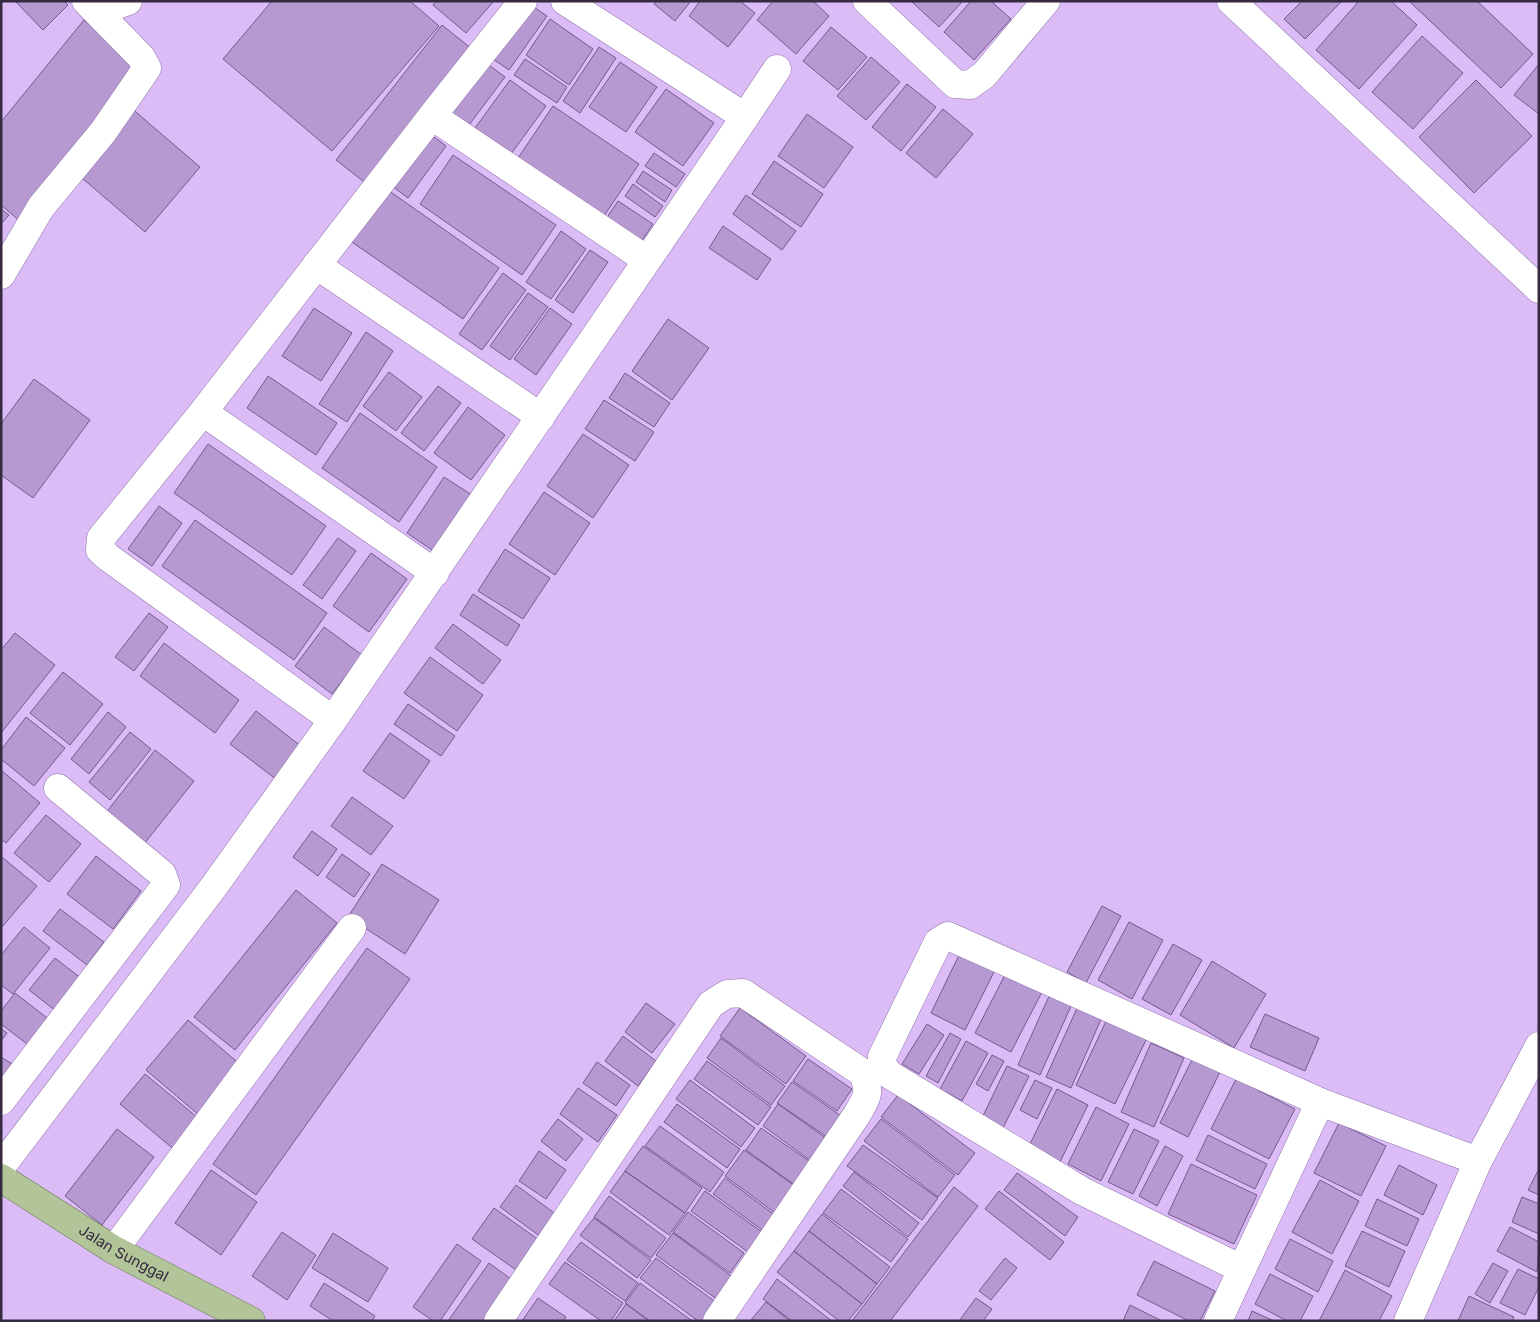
<svg xmlns="http://www.w3.org/2000/svg" width="1540" height="1322" viewBox="0 0 1540 1322" font-family="Inter,sans-serif">
<style>
.building{fill:#b799d2;stroke:#75598d}
.lines{fill:none;stroke-linecap:round;stroke-linejoin:round}
.minor-casing{stroke:#9275ac;stroke-width:29}
.major-casing{stroke:#65764d;stroke-width:29}
.minor{stroke:#fff;stroke-width:28}
.major{stroke:#b2c598;stroke-width:28}
.labels{text-anchor:middle;stroke-width:5;stroke-linejoin:round;paint-order:stroke}
.street-label{font-size:15px;fill:#362a41;stroke:#e5ccfc}
</style>
<rect width="100%" height="100%" fill="#dbbcf7"/>
<path class="building" d="M15,1h49l4,4 -25,25z
M272,1h138l29,25 -107,125 -109,-92z
M436,1h58l-28,32 -33,-28z
M656,1h35l-16,20 -21,-17z
M700,1h40l15,12 -27,34 -39,-31z
M773,1h40l16,15 -33,38 -39,-34z
M911,1h52l-24,26z
M971,1h20l20,18 -37,41 -30,-28z
M1302,1h40l-37,38 -21,-20z
M1359,1h32l26,24 -58,64 -43,-39z
M1409,1h68l56,53 -32,34z
M528,3l19,13 -38,54 -19,-13z
M550,19l43,30 -24,36 -43,-30z
M84,20l60,48 -124,153 -19,-16v-83z
M442,25l35,28 -105,135 -36,-28z
M831,27l36,30 -29,33 -35,-29z
M1422,36l41,37 -50,56 -41,-37z
M599,47l17,11 -36,55 -17,-12z
M871,57l29,25 -34,38 -29,-24z
M525,59l42,28 -10,16 -43,-28z
M620,62l37,25 -31,45 -37,-25z
M486,63l19,14 -36,48 -19,-14z
M1539,64v50l-25,-19z
M510,80l36,26 -35,48 -36,-26z
M1476,80l56,56 -58,57 -55,-56z
M907,84l29,23 -35,44 -29,-24z
M666,89l48,34 -31,43 -48,-34z
M553,106l86,58 -35,52 -86,-58z
M130,107l70,60 -55,65 -70,-60z
M943,109l30,25 -37,44 -30,-25z
M807,114l46,33 -29,41 -46,-32z
M426,131l20,15 -38,52 -20,-15z
M654,153l31,21 -9,13 -31,-21z
M453,155l103,70 -34,50 -102,-71z
M774,161l49,33 -22,33 -49,-33z
M643,171l29,19 -7,12 -29,-20z
M633,184l30,22 -8,11 -30,-21z
M385,188l114,80 -36,51 -114,-79z
M746,195l50,36 -14,19 -49,-36z
M618,201l35,23 -14,21 -35,-23z
M1,209l8,6 -8,9z
M723,226l48,33 -14,21 -48,-32z
M561,231l25,18 -35,50 -25,-17z
M590,250l18,12 -35,51 -18,-13z
M503,273l23,17 -44,60 -23,-16z
M528,293l20,14 -38,53 -20,-14z
M314,308l38,25 -31,48 -39,-25z
M550,308l22,16 -36,51 -22,-16z
M668,319l41,29 -37,52 -40,-29z
M366,332l27,19 -46,71 -28,-18z
M389,372l33,25 -26,34 -33,-25z
M625,373l45,30 -16,24 -45,-29z
M268,376l69,47 -21,32 -69,-47z
M34,379l56,41 -57,78 -32,-23v-51z
M438,386l23,17 -37,48 -23,-18z
M604,400l50,32 -19,29 -50,-32z
M468,407l37,28 -34,45 -37,-27z
M360,413l77,54 -38,55 -77,-54z
M583,434l46,31 -36,53 -46,-32z
M208,444l118,82 -34,49 -118,-82z
M444,477l28,18 -37,57 -28,-19z
M544,492l46,31 -35,52 -46,-31z
M159,506l23,17 -30,43 -24,-17z
M195,520l132,93 -33,47 -132,-94z
M338,538l18,13 -34,48 -19,-14z
M505,549l45,29 -27,41 -45,-28z
M371,553l36,26 -38,53 -36,-26z
M473,594l47,31 -13,21 -47,-31z
M149,613l19,14 -34,44 -19,-14z
M453,624l48,36 -18,24 -48,-36z
M324,627l38,28 -30,39 -37,-28z
M15,633l40,32 -54,68v-83z
M164,643l75,57 -24,33 -75,-57z
M430,657l53,38 -26,36 -53,-38z
M63,672l40,32 -33,41 -40,-32z
M408,704l47,32 -14,20 -47,-32z
M256,711l46,36 -25,33 -47,-36z
M108,712l18,15 -37,47 -18,-15z
M26,717l39,31 -31,38 -33,-27v-9z
M130,732l21,17 -41,51 -21,-18z
M390,733l40,28 -26,38 -41,-28z
M155,750l39,31 -50,63 -39,-30z
M1,770l39,33 -34,40 -5,-4z
M352,797l41,29 -22,29 -40,-29z
M46,815l35,29 -32,38 -35,-29z
M312,831l25,18 -19,27 -25,-19z
M342,854l28,20 -16,23 -28,-20z
M96,856l45,35 -28,38 -46,-35z
M3,858l34,28 -36,42v-68z
M382,864l57,36 -34,54 -57,-37z
M296,890l41,33 -102,127 -41,-33z
M1102,906l19,10 -35,67 -19,-11z
M60,909l44,33 -17,23 -44,-34z
M1129,922l34,18 -31,59 -34,-19z
M24,927l26,21 -37,46 -12,-9v-30z
M1173,944l29,16 -31,55 -29,-16z
M367,948l43,31 -154,216 -43,-31z
M961,951l35,17 -31,62 -34,-17z
M55,958l27,21 -26,32 -27,-21z
M1212,961l54,33 -32,54 -54,-33z
M1007,971l36,19 -32,62 -36,-19z
M15,993l36,28 -20,26 -30,-23v-13z
M1050,994l22,10 -32,71 -22,-10z
M646,1003l29,21 -23,29 -27,-21z
M1078,1006l24,11 -31,71 -25,-11z
M740,1008l66,48 -20,28 -66,-48z
M1265,1014l54,24 -14,33 -55,-24z
M1108,1017l40,19 -33,68 -39,-19z
M188,1020l54,46 -42,50 -54,-46z
M927,1024l17,11 -25,39 -17,-10z
M1,1029l6,4 -6,8z
M950,1033l11,6 -23,44 -12,-7z
M623,1036l33,25 -18,25 -33,-25z
M721,1038l64,48 -14,19 -64,-47z
M966,1041l22,12 -26,48 -22,-12z
M1151,1043l33,15 -30,69 -33,-15z
M992,1055l12,6 -16,30 -12,-7z
M1,1057l16,10 -16,22z
M1193,1058l27,14 -32,65 -28,-14z
M808,1059l44,30 -15,22 -44,-30z
M707,1061l64,46 -13,18 -64,-46z
M597,1062l33,23 -14,21 -33,-23z
M1007,1066l22,10 -28,56 -21,-10z
M145,1074l58,48 -26,30 -57,-48z
M1236,1079l59,30 -26,50 -58,-30z
M690,1080l65,48 -14,19 -65,-48z
M1035,1080l17,8 -15,31 -17,-9z
M792,1082l55,38 -14,21 -56,-38z
M578,1088l39,27 -19,27 -38,-28z
M1057,1089l31,16 -30,61 -31,-16z
M898,1095l77,58 -17,22 -77,-58z
M677,1104l63,45 -13,19 -63,-46z
M778,1104l52,37 -16,22 -51,-37z
M1096,1107l33,17 -28,57 -33,-17z
M558,1119l25,20 -17,22 -25,-20z
M881,1119l74,56 -17,22 -74,-56z
M1339,1123l47,23 -25,50 -47,-23z
M660,1126l64,46 -14,20 -65,-46z
M761,1128l51,35 -16,23 -50,-36z
M117,1129l37,28 -52,68 -37,-29z
M1134,1129l25,12 -26,53 -25,-12z
M1208,1135l59,29 -12,25 -59,-29z
M863,1145l75,53 -16,22 -75,-54z
M643,1146l59,42 -17,25 -60,-42z
M1165,1146l18,10 -26,50 -18,-10z
M744,1150l54,38 -20,27 -53,-39z
M539,1151l27,19 -20,29 -27,-18z
M1191,1164l66,31 -23,49 -66,-30z
M1399,1165l38,20 -14,30 -39,-20z
M1539,1169v26l-11,-5z
M211,1170l46,32 -36,53 -46,-32z
M625,1171l60,42 -16,22 -59,-43z
M854,1172l65,51 -11,14 -65,-51z
M1017,1173l61,44 -13,19 -61,-46z
M725,1178l51,38 -11,16 -52,-38z
M1320,1180l39,21 -27,53 -40,-22z
M516,1185l41,30 -16,22 -41,-30z
M954,1187l24,19 -88,115h-38z
M841,1189l67,50 -17,23 -68,-49z
M705,1191l57,41 -14,20 -57,-41z
M999,1191l65,51 -14,18 -65,-51z
M609,1196l57,42 -15,20 -57,-41z
M1522,1197l17,7v30l-27,-12z
M1377,1199l42,20 -12,27 -42,-20z
M494,1208l49,35 -21,31 -50,-35z
M688,1212l56,41 -14,20 -57,-41z
M822,1214l68,53 -13,17 -68,-53z
M594,1218l57,42 -14,18 -57,-43z
M1510,1227l29,15 -2,30 -40,-21z
M809,1231l68,53 -15,20 -68,-53z
M1362,1231l43,20 -16,36 -44,-21z
M282,1232l34,23 -29,45 -35,-24z
M333,1233l55,35 -20,34 -56,-34z
M673,1233l61,45 -16,22 -62,-45z
M1290,1239l43,22 -15,31 -43,-23z
M581,1242l57,41 -13,18 -58,-41z
M457,1244l24,17 -41,60h-7l-20,-14z
M794,1251l68,53 -14,17h-9l-62,-49z
M656,1258l65,48 -10,15h-13l-58,-43z
M1005,1258l12,10 -26,32 -12,-9z
M1154,1261l61,30 -15,30h-11l-52,-26z
M565,1262l58,41 -12,18h-10l-52,-37z
M489,1263l26,19 -27,39h-40z
M1493,1263l15,8 -18,32 -15,-9z
M1518,1269l21,10v8l-14,28 -25,-12z
M1345,1270l47,26 -13,25h-60z
M1270,1274l43,22 -13,25h-13l-32,-17z
M777,1279l55,42h-40l-29,-22z
M324,1283l51,33 -3,5h-39l-23,-15z
M640,1283l51,37v1h-41l-25,-18z
M1469,1296l45,21 -2,4h-54z
M538,1298l28,19 -3,4h-41z
M976,1298l16,11 -9,12h-24z
M766,1302l24,19 -39,-1z
M626,1304l23,17h-35z
M1130,1305l32,16h-39z
M1252,1311l22,10h-26z"/>
<g class="lines">
<defs>
<path id="minor" d="M867,1l88,83 15,1 14,-10 62,-74
M1231,1l308,288
M97,12l31,-11
M432,116l91,-115
M745,117l32,-48
M316,265l225,152
M1,275l40,-68 62,-75 44,-64 -6,-11 -55,-56
M203,412l232,161
M333,720l-224,-162 -9,-8 1,-12 102,-126 229,-296 215,144
M1,1101l165,-216 -4,-11 -104,-86
M1,1167l214,-282 118,-165 412,-603 -180,-116
M114,1250l238,-322
M1242,1269l78,-167
M498,1321l213,-317 16,-10 16,-1 120,80c8,20 4,25 -7,43l-139,205
M1218,1321l24,-52 -160,-78 -192,-116 -7,-8 -1,-10 56,-115 10,-6 372,166 158,59
M1408,1321l70,-160 61,-115"/>
<g id="major">
<path id="s1" d="M1,1178l113,72 137,71"/>
</g>
</defs>
<use href="#minor" class="minor-casing"/>
<use href="#major" class="major-casing"/>
<use href="#minor" class="minor"/>
<use href="#major" class="major"/>
</g>
<g class="labels">
<g class="street-label">
<text dy="5" stroke="none"><textPath href="#s1" startOffset="144">Jalan Sunggal</textPath></text>
</g>
</g>
<rect width="1540" height="1322" fill="none" stroke="#362a41" stroke-width="5"/>
</svg>
